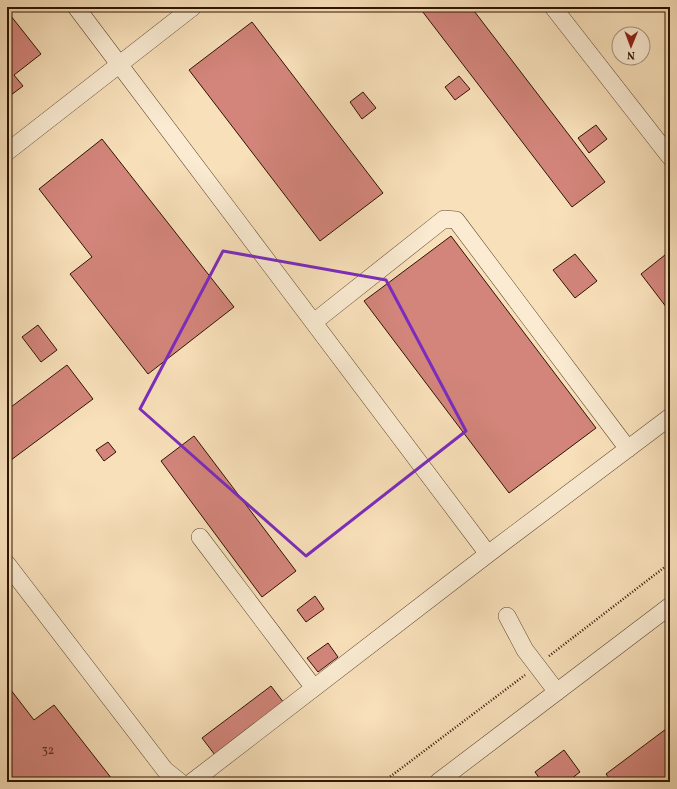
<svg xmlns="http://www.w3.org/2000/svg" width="677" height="789" viewBox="0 0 677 789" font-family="Vollkorn,serif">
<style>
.building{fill:#d3857b;stroke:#2d1400}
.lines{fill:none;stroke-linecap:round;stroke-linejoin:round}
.minor-casing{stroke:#60472e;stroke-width:18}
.path{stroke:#2d1400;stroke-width:2.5;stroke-dasharray:1 2;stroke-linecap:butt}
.minor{stroke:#faebd2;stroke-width:17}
.marked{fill:none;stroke:#7b2cbf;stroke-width:3;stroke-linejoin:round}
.labels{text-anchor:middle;stroke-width:3;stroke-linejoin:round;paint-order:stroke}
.number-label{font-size:12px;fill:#56301f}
</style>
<rect width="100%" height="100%" fill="#f8e0ba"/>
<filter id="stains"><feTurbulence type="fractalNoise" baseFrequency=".005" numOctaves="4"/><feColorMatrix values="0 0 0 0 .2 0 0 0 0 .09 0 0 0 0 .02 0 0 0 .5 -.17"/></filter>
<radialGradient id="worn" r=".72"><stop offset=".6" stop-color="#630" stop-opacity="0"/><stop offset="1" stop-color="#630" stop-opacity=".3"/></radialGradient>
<path class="building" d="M419,7h52l134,175 -33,25z
M7,11l34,43 -27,21 9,11 -16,12z
M252,22l131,171 -63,48 -131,-171z
M459,76l11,13 -15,11 -10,-13z
M363,92l13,16 -14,11 -12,-17z
M596,125l11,14 -18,14 -11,-15z
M102,139l132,168 -86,67 -78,-100 22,-17 -53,-68z
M451,236l145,192 -87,65 -145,-192z
M670,251v61l-29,-38z
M575,254l22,27 -22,17 -22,-28z
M38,325l19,25 -16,12 -19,-25z
M67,365l26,34 -86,64v-53z
M194,436l102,135 -34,26 -101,-136z
M108,442l8,10 -12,9 -8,-11z
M315,596l9,13 -18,13 -9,-12z
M328,643l10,14 -20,15 -11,-14z
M7,685l27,35 20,-15 58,74 -4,3h-101z
M271,686l13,17 -69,52 -13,-17z
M670,726v56h-58l-6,-8z
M564,750l16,22 -13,10h-25l-7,-10z"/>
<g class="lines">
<defs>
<path id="minor" d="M76,7l412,547
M553,7l117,150
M7,152l186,-145
M314,322l130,-103 12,1 172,229
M200,537l114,151
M7,564l158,206 15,12
M507,616l18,34 32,42
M192,782l296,-228 182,-137
M438,782l232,-176"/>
</defs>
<use href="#minor" class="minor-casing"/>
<path class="path" d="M549,656l121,-93
M383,782l142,-107"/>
<use href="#minor" class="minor"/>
</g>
<path class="marked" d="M223,251l163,29 80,151 -160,125 -166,-147z"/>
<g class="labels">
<g class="number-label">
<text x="48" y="754">32</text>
</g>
</g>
<rect width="677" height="789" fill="none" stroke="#f8e0ba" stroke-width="24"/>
<rect x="8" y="8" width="661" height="773" fill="none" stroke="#2d1400" stroke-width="2"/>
<rect x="12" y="12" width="653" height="765" fill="none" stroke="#2d1400"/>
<g transform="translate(631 46) rotate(181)"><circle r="19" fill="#faebd2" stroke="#a8957e"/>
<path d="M0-3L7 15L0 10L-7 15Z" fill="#8f2418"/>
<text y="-6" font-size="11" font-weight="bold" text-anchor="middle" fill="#2d1400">N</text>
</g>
<rect width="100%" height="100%" filter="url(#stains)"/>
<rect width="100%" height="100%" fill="url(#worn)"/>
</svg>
